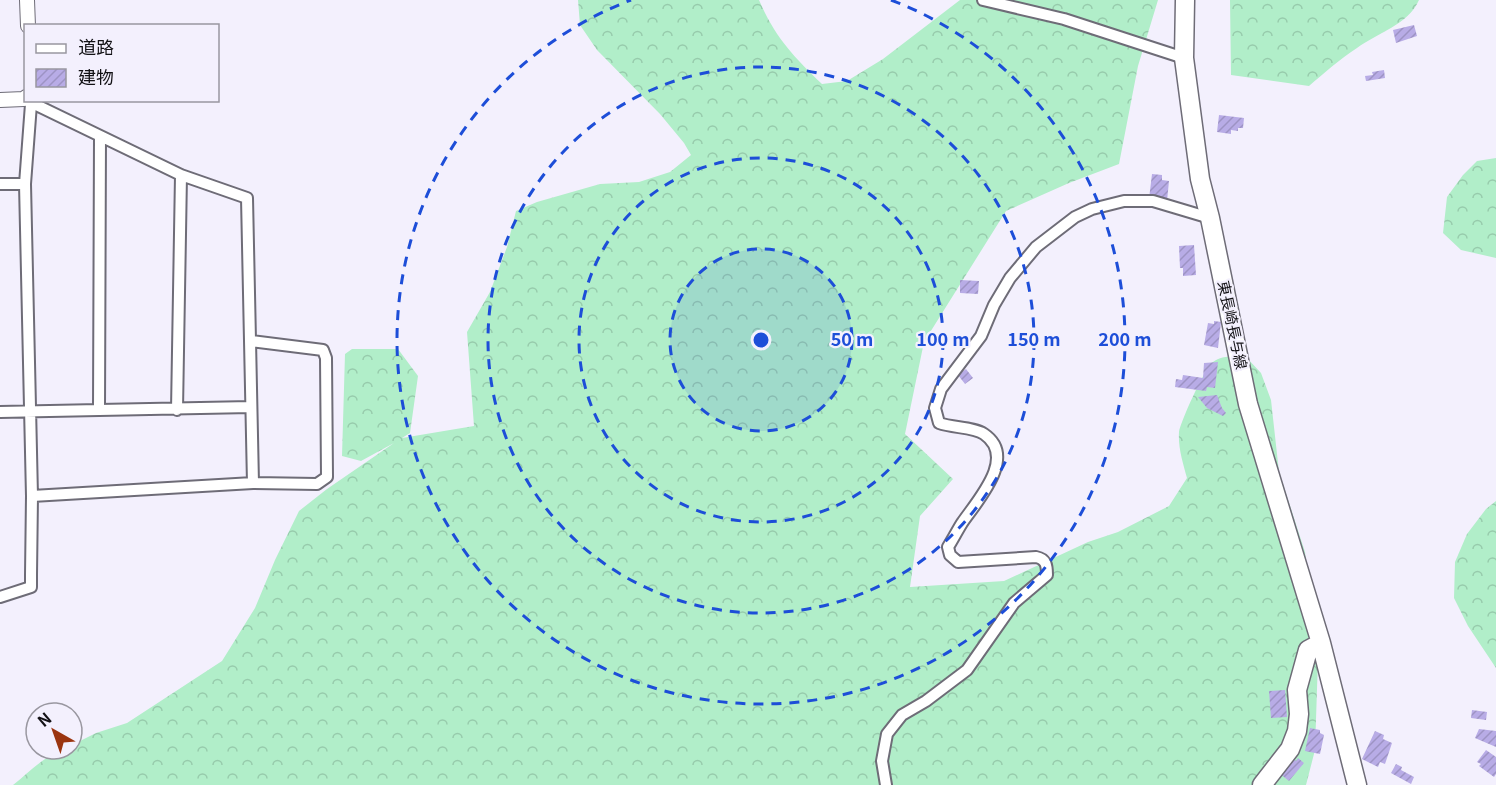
<svg xmlns="http://www.w3.org/2000/svg" width="1496" height="785" viewBox="0 0 1496 785" font-family="Georgia,'Noto Sans JP',serif">
<style>
.forest{fill:url(#forest-crowns)}
.building{fill:url(#building-hatch)}
.lines{fill:none;stroke-linecap:round;stroke-linejoin:round}
.minor-casing{stroke:#6e6c77;stroke-width:14}
.tertiary-casing{stroke:#6e6c77;stroke-width:16}
.primary-casing{stroke:#6e6c77;stroke-width:21}
.minor{stroke:#fff;stroke-width:10}
.tertiary{stroke:#fff;stroke-width:14}
.primary{stroke:#fff;stroke-width:18}
.ring{fill:none;stroke:#1d4ed8;stroke-width:3;stroke-dasharray:10 8}
.labels{text-anchor:middle;stroke-width:4.5;stroke-linejoin:round;paint-order:stroke}
.street-label{font-size:15px;fill:#121115;stroke:#f3f0fd}
.centre{fill:#1d4ed8;stroke:#f3f0fd;stroke-width:3}
.ring-label{font-size:18px;text-anchor:middle;font-weight:bold;fill:#1d4ed8;stroke:#f3f0fd;stroke-width:4.5;stroke-linejoin:round;paint-order:stroke}
</style>
<defs>
<pattern id="forest-crowns" width="20" height="18" patternUnits="userSpaceOnUse" patternTransform="scale(1.5)"><rect width="20" height="18" fill="#b1eec9"/><path d="M2 6a3 3 0 1 1 6 0M12 15a3 3 0 1 1 6 0" fill="none" stroke="#97cbac"/></pattern>
<pattern id="building-hatch" width="6" height="6" patternUnits="userSpaceOnUse" patternTransform="scale(1.5)"><rect width="6" height="6" fill="#b8ace6"/><path d="M-1 1l2-2M0 6l6-6M5 7l2-2" fill="none" stroke="#9d93c4"/></pattern>
</defs>
<rect width="100%" height="100%" fill="#f3f0fd"/>
<path class="forest" d="M578,0h181c16,37 34,56 63,84l25,-3 36,-22 77,-59h198l-20,66 -19,98 -50,19 -63,28 -82,131 -19,92 48,45 -33,37 -10,71 94,-6 84,-39 30,-10 51,-26 18,-28c-4,-15 -9,-30 -8,-46 1,-9 25,-62 32,-68 9,-10 24,-7 36,-6l14,15 10,27 8,72 26,80 13,107 -3,91 -9,35h-1293c17,-13 37,-36 59,-36v-4l24,-12 31,-10 95,-62 33,-53 20,-48 24,-49 28,-22 67,-46 -33,18 -19,-5 3,-102 7,-5h46l20,27 -8,57 -8,5 72,-12 -7,-94 23,-40 17,-45 9,-36 21,-9 63,-18 39,-2 31,-10 21,-17 -7,-12 -24,-29 -63,-64 -17,-25z
M1230,0h189c-11,25 -42,33 -62,48 -17,11 -33,25 -48,38l-78,-11z
M1496,158v100l-35,-8 -18,-17 4,-36 16,-22 14,-14z
M1496,501v167l-28,-42 -14,-28 1,-36 12,-28 19,-25z"/>
<path class="building" d="M1414,25l3,11 -21,7 -3,-13z
M1384,70l1,8 -19,3 -1,-5 8,-1 -1,-3z
M1219,115l25,3 -1,10h-5v3l-7,-1v4l-14,-2z
M1152,174l10,1v5l7,1 -2,20 -18,-2z
M1194,245l2,30 -13,1v-8h-3l-1,-22z
M960,280l19,1 -1,13 -18,-1z
M1214,321l7,1 -3,26 -14,-3 4,-22 6,1z
M1218,362l-3,26 -8,-1 -1,4 -31,-4 1,-8 6,1 1,-5 20,3 1,-15z
M966,369l7,9 -8,6 -7,-9z
M1217,395l5,13 4,5 -3,3 -16,-8 -9,-11z
M1285,690l2,27 -16,1 -2,-27z
M1472,710l15,2 -1,8 -15,-2z
M1310,728l10,2v3l4,2 -4,19 -15,-3z
M1479,729l17,2v16l-21,-9z
M1375,731l9,4 -1,4 9,4 -7,21 -5,-2 -2,5 -16,-8z
M1486,750l10,7v17l-2,3 -15,-11 2,-2 -4,-2z
M1292,758l4,3 2,-3 6,5 -15,18 -10,-8z
M1396,764l6,3 -1,3 13,7 -3,7 -20,-11z"/>
<g class="lines">
<defs>
<path id="minor" d="M983,0l81,19 120,39
M26,100l155,75 66,23 6,285
M100,137l-1,273 152,-3
M0,184h25
M177,410l4,-235
M0,412l99,-2
M32,496l221,-13 64,1 10,-7 -1,-119 -3,-8 -72,-9
M0,597l31,-10v-12l1,-79 -7,-312 6,-80
M886,785l-4,-24 5,-27 15,-19 24,-14 41,-31 47,-67 33,-28c0,-10 -1,-16 -11,-18l-78,5 -8,-7 -2,-8c5,-8 9,-16 14,-24 15,-22 56,-66 22,-89 -10,-7 -31,-6 -45,-11l-4,-15 6,-19 40,-53 13,-31 16,-27 26,-31 39,-30 17,-8 32,-8h29l57,17"/>
<path id="tertiary" d="M27,0l1,26
M0,100l24,-1 2,-2"/>
<path id="primary" d="M1185,0l-1,58 16,121 10,39 38,186 73,239 36,142
M1262,785l28,-36 7,-18 2,-17 -2,-24 11,-40 13,-7"/>
</defs>
<use href="#minor" class="minor-casing"/>
<use href="#tertiary" class="tertiary-casing"/>
<use href="#primary" class="primary-casing"/>
<use href="#minor" class="minor"/>
<use href="#tertiary" class="tertiary"/>
<use href="#primary" class="primary"/>
</g>
<circle cx="761" cy="340" r="91" fill="#1d4ed8" fill-opacity=".12"/>
<g class="ring">
<circle cx="761" cy="340" r="91"/>
<circle cx="761" cy="340" r="182"/>
<circle cx="761" cy="340" r="273"/>
<path d="M891 0A364 364 0 1 1 631 0"/>
</g>
<g class="labels">
<g class="street-label">
<text transform="translate(1232 325) rotate(78)" y="5">東長崎長与線</text>
</g>
</g>
<circle cx="761" cy="340" r="9" class="centre"/>
<g class="ring-label">
<text x="852" y="346">50 m</text>
<text x="943" y="346">100 m</text>
<text x="1034" y="346">150 m</text>
<text x="1125" y="346">200 m</text>
</g>
<rect x="24" y="24" width="195" height="78" fill="#f3f0fd" stroke="#9997a0" stroke-width="1.5"/>
<rect x="36" y="44" width="30" height="9" fill="#ffffff" stroke="#9997a0" stroke-width="1.5"/>
<text x="78" y="54" font-size="18" fill="#121115">道路</text>
<rect x="36" y="69" width="30" height="18" fill="url(#building-hatch)" stroke="#9997a0" stroke-width="1.5"/>
<text x="78" y="84" font-size="18" fill="#121115">建物</text>
<g transform="translate(54 731) rotate(320)"><circle r="28" fill="#f3f0fd" stroke="#9997a0" stroke-width="1.5"/>
<path d="M0-4.5L10 22L0 15L-10 22Z" fill="#9b3510"/>
<text y="-9" font-size="16" font-weight="bold" text-anchor="middle" fill="#121115">N</text>
</g>
</svg>
